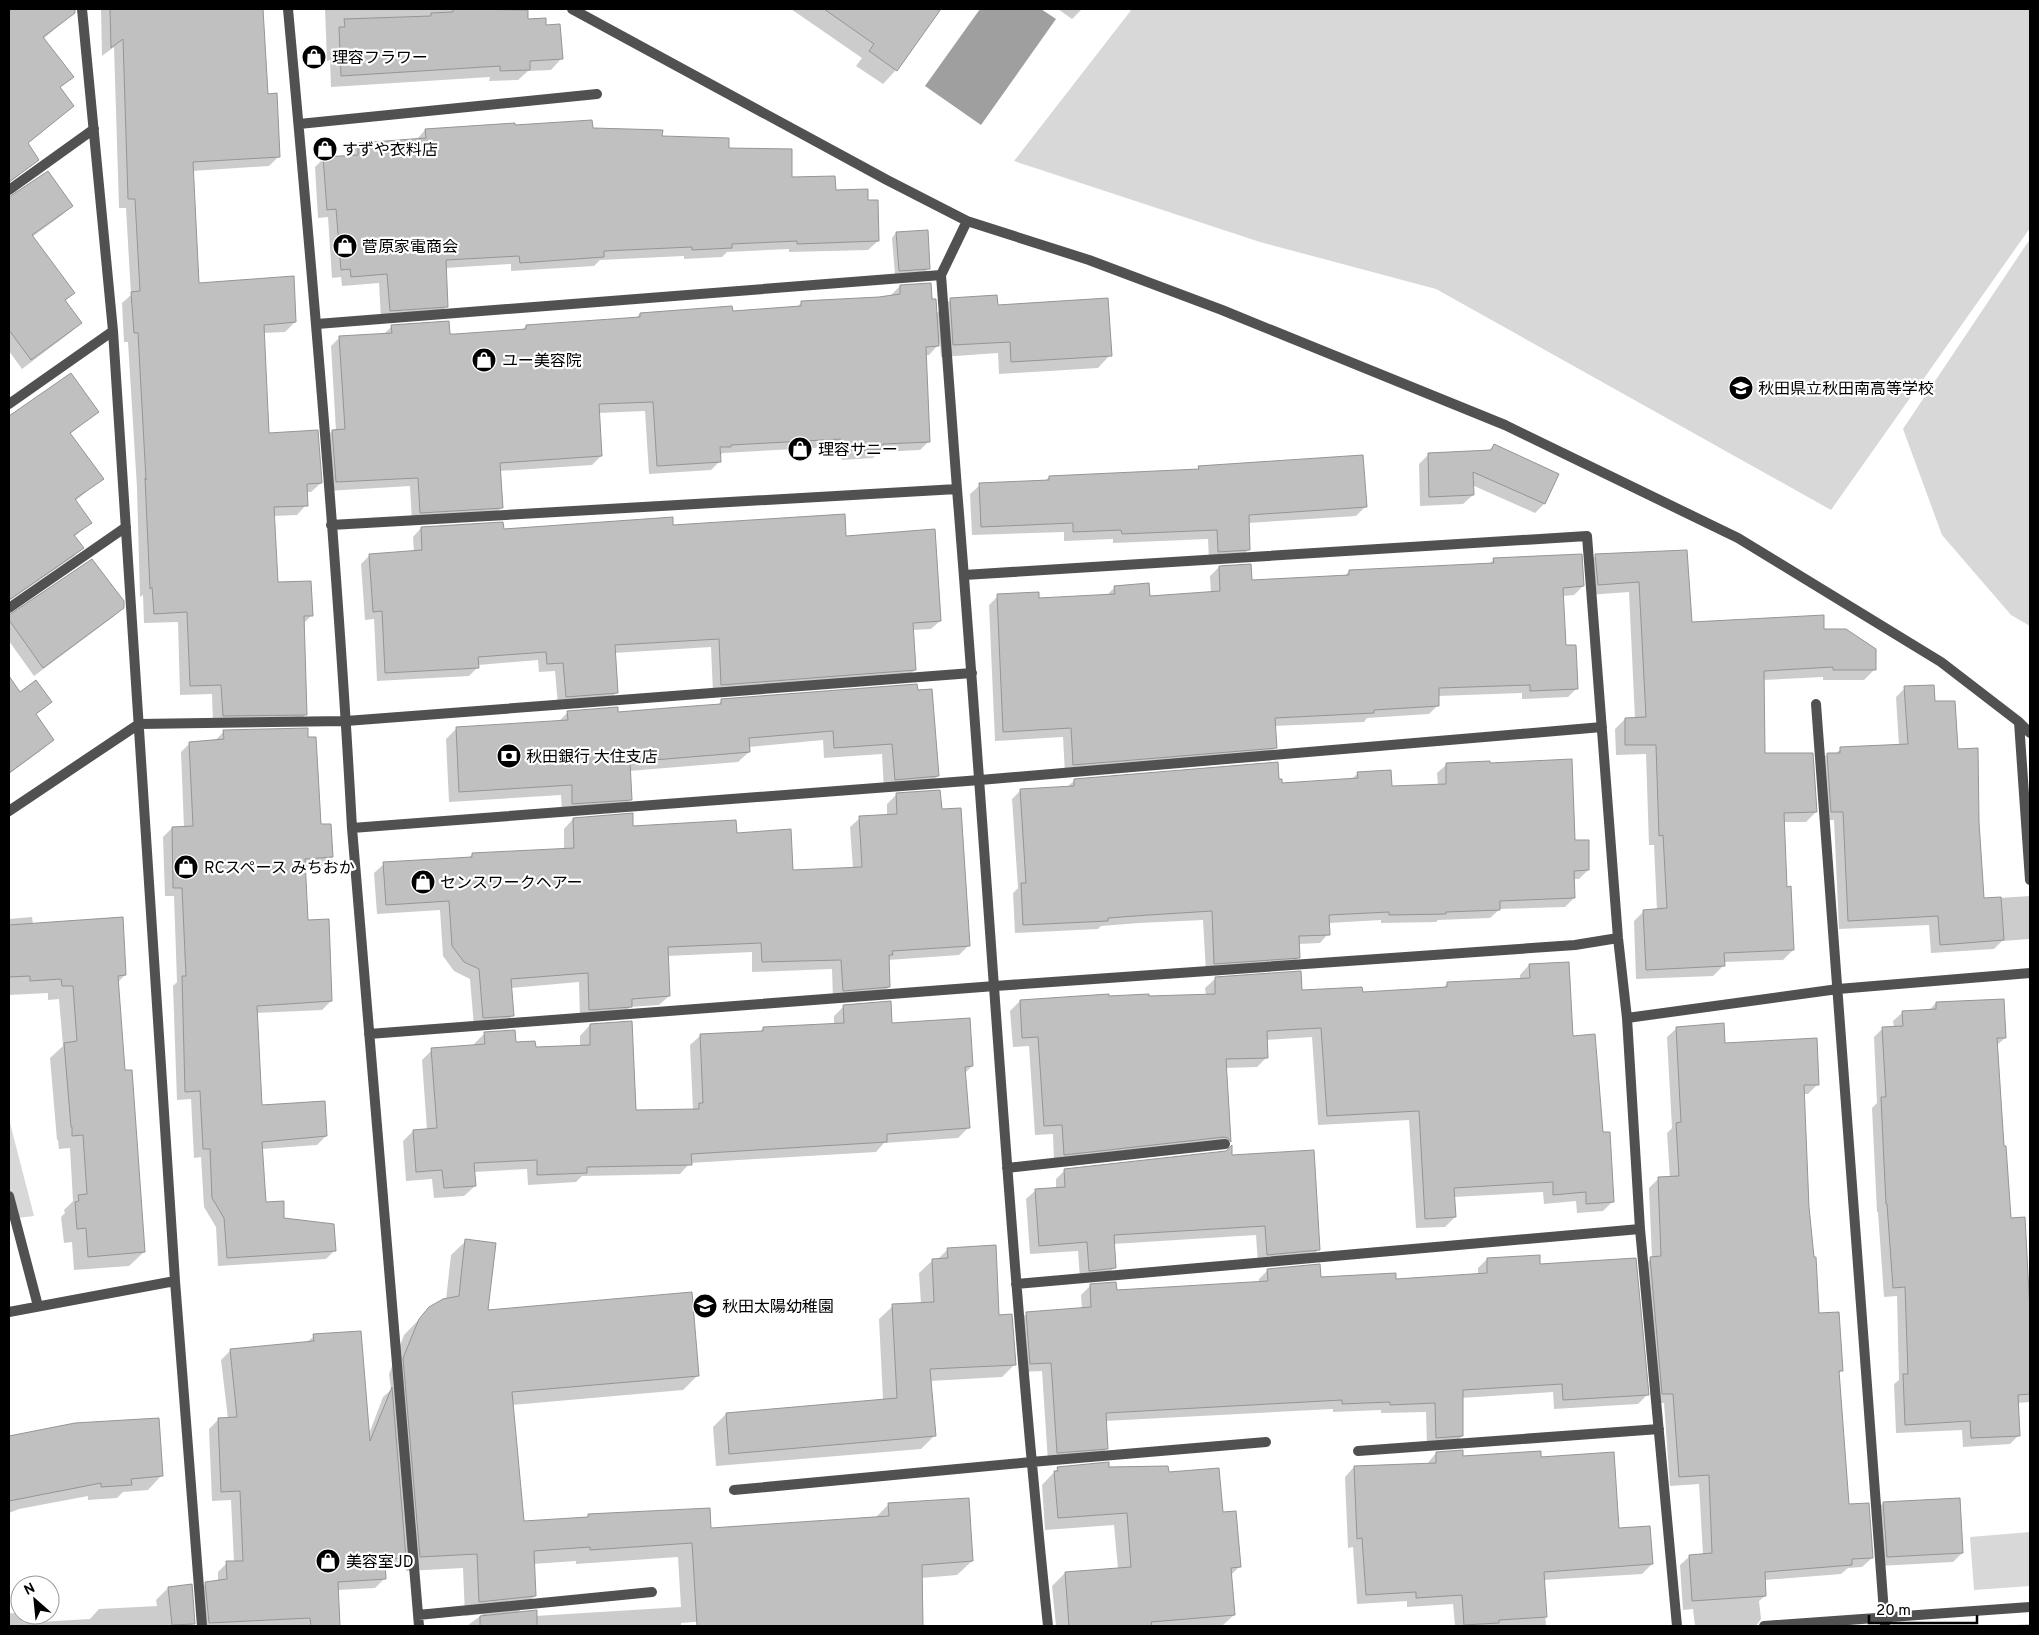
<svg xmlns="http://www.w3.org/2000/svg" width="2039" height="1635" viewBox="0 0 2039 1635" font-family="Overpass,'Noto Sans JP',sans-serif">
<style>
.green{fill:#d8d8d8}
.water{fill:#9f9f9f}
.shadow{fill:#0003;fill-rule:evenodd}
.building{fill:#c0c0c0;stroke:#959595}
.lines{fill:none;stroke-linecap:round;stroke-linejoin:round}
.minor{stroke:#515151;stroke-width:10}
.labels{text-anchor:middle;stroke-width:4.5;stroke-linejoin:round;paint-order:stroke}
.poi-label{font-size:16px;fill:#000;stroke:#fff;text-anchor:start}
</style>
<rect width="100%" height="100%" fill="#fff"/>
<path class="green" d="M1132,9h898v219l-199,282 -395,-221 -176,-47 -246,-81z
M2030,239v387l-19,-11 -69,-80 -39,-106z
M9,1119l25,97 -25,3z
M2030,1532v54l-56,4 -4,-53z"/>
<path class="water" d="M980,9h61l15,10 -75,106 -56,-39z"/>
<path class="shadow" d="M9,9h60l4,5 -30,25 29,37 -13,12 14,18 -46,38 11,16 -29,23z
M101,9h161l5,86 12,61 -10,10 -77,5 6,113 97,38 -10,10 -22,1 5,101 53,49 -10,9h-5v13l-9,10 -24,1 4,68 35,31 -9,9 3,90 -10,10 -83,1 -1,-31 -32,1 -2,-73 -34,1 -1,-28 -3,2 -3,-109 -9,-146h-4l-2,-39 9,-8 -5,-87h-7l-5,-161 -12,9z
M325,9h97v1l84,-1 1,3 20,8 34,39 -10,11 -23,1 -10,9 -29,1 1,-4 -159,10 -1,-27 -3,1z
M791,9h149l-44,61 -13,14 -27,-18 6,-8z
M1058,9h24l-10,10z
M514,127l78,2 69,8 67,12 62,30 77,22 11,40 -10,9 -79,2v-3l-62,3 -5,5 -38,2v-3l-84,4 -6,6 -83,5v-7l-66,4 2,38 -9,9 -57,5 -2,-37 -37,3 -1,-9 -9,1 -4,-61 -10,1 -3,-51 9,-9 25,-2v-3l9,-9 58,-4 9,-10z
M9,197l63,9 -10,9 -30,22 41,56 -8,8 15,22 -9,9 -49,37 -13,-18z
M896,233l33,35 -5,5 -29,2 -3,-37z
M900,286l31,15 5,13 14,-14 46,6 114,49 -12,13 -99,6 -1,-21 -57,4 -1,-14 -11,12h-4l4,86 -9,9 -41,2 -6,6 -31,2 -10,-13 -109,6 -3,2v6l-9,9 -62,4 -4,-63 -47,2 3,43 -9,9 -93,6 2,37 -9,9 -80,4 -2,-35 -83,5 -4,-51 9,-9h4l-5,-85 9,-9 43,-2 9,-9 56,9 73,-4 5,-5 110,-8 4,-4 91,-2 65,-4 5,-5 78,-5 12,-3z
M70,374l27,38 -27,22 32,45 -27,22 15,22 -16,14 8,11 -9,9 -64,44v-183z
M1494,446l63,29 -13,29 -9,9 -63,-28 1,10 -10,9 -43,2 -1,-42 9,-9 60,-3z
M1199,468l166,39 -9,9 -108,7v27l-9,9 -30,2 -1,-22 -95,4v-4l-49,2v-9l-92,3 -2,-41 10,-9 65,-4 4,-4 147,-6z
M672,527l173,10 95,84 -9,8 -19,1 3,40 -9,8 -193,15 -2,-46 -97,6 2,40 -8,8 -50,4 -3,-34 -16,1 -1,-12 -60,5v2l-9,9 -92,5 -3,-62 -9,1 -4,-56 9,-9 44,-3 -1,-15 8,-9 82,3z
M1685,551l5,73 133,6 51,40 -10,10h-41v-3l-60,3 1,74 52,58 -10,10h-22l2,66 7,62 -10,10 -60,2v4l-10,10 -77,3 -2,-58 10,-10 13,-1 -3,-65h-5l-3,-91 -30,1 -1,-26 10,-10h10l-6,-127 -41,3 -2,-30 10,-10z
M1494,559l89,27 -9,9 -11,1 2,51 12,41 -9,9 -46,2v-6l-84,3v9l-9,9 -62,4 -3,4 -90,4 2,21 -9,9 -202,18 -2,-37 -68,4 -6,-136 9,-9 40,3 68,-3 9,-9 34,11 62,-5 -1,-17 9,-9 32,15 94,-6 4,-5 139,-6z
M123,607l-10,10 -79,59 -25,-35v-26z
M36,682l14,20 -15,13 18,25 -10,9 -34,25v-73z
M916,685l22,91 -11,10 -43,4 -2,-36 -58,4 -1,-18 -74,7v5l-11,10 -109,9 2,28 -11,11 -58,4 -1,-19 -112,7 -3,-63 10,-10 102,-7 10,-10 49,1 100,-7 5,-6z
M1905,688l29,15 22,47 22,72 5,77 47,-3v43l-28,2 -8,8 -63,4 -2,-28 -90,4 -5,-109h-12l-4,-57 9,-9h8l6,-5 58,-3 -3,-49z
M224,731l96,95 12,31 -9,9 -18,1 2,54 24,80 -9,9 -66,3 4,93 66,30 -9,9 -55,4 2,54 19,16 52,31 -9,9 -108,7 -2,-39 -12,-20 -3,-50 -7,1 -3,-59 -14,1 -4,-114 4,-4 -3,-86h-9l-2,-59 9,-9h12l-3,-76 9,-9 25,-2z
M1446,765l128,77 14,28 -9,9h-6l1,19 -9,9 -65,2 -10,9 -52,2 -2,2 -55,1v-3l-53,3v11l-8,9 -22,1 1,13 -9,9 -84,6 -3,-52 -64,3 -38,3 -3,3 -83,4 -2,-40 5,-5 -6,-89 9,-9 46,-3 8,-7h203l3,4 71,-5 6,-6 32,14 48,-2 -1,-12z
M896,795l45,15 28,135 -10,10 -71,5 1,27 -10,9 -46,4 -1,-31 -80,3v-20l-85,4 2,40 -10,9 -29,2 -9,9 -41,3 -1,-37 -68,6 2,27 -10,10 -29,2 -4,-48 -16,-8 -11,-15 -3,-46 -63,4 -3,-41 10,-9 84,-6 5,-4 91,-4v-21l9,-10 59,9 104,6 56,37 61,-2 -3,-42 10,-9 27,-2v-12z
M32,917l1,7 92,51 -8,8 7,89 20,180 -15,14 -55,4 -2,-28 -8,1 -3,-26 4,-4 -1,-3 9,-9 -3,-53 -11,1 -1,-9h-1l-7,-82 13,-12 -4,-47 -11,1v-7l-39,2v-76z
M1529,965l43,72 29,97 12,67 -10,10 -26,2 -1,-12 -32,3 -1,-12 -89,5 1,20 -10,10 -29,1 -7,-108 -91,5 -6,-88 -46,3 1,17 -10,10 -32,1 5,73 -9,9 -3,-3 -164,17 -1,-30 -18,1 -6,-89 -16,1 -3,-36 10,-10 186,-6 -1,-7 10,-9 85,12 62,3 80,-5 5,-5 73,-4v-5z
M1936,1003l69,35 -9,8 14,174 18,81h2v101l-13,1 2,32 -9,9 -47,3 -1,-17 -66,3 -2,-49 5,-4 -2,-84 -13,1 -6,-85h-1l-5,-104 5,-5 -3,-66 9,-9h11l-1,-7 10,-9 26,-2z
M844,1006l47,18 81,42 -7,7 3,55 -10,10 -74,5 -8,9 -186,11 -10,11 -98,2 -6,6 -48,3 -1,-16 -53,3 1,14 -11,10 -30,2 -2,-19 -26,2 -3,-40 10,-10 14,-1 -5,-70 10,-10 42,-4v-2l11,-11 50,15 45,-1v-11l10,-11 44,86 59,-1 -3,-65 11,-10 59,-3 3,-4 71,-3v-9z
M1677,1028l47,16 94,40 -10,10h-5l5,113 10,107 24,56 -4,4 10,131 24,53 -10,9 -14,1 -7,6 -77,6 1,16 -6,5 2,18 -5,7h-61l-2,-17 -10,1 -3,-45 10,-9 13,-1 -4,-71 -29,2 -6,-83h-11l-12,-135 11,-10 -3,-70 10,-10h11l-3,-45 5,-5 -5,-91z
M1231,1157l87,93 -9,9 -51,5 -2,-29 -143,9 1,24 -9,9 -25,2 -2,-28 -48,3 -4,-55 10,-9 20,-1v-10l9,-9z
M466,1241l21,70 211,64 -15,15 -171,15 11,118 63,-5 3,-3 121,14 165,-11 14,-14 83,57 -15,14 -36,3 1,48h-202l-1,-6 -38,3v3h-214l16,-12 -18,2 -2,-48 -57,3 -1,-13 -9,8 -12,1v12l-9,9 -38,2 2,36h-139l-3,-34 9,-9 12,-1v-10l9,-9 7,-1 -3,-62 -19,1 -3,-72 9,-9 10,-1 -7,-59 9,-9 76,-8 8,-7 55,98 14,-37 8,-7 -2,-16 15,-39 26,-27 16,-8 5,-45zM678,1557l3,50 -146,9 -18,-3 18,-17 -2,-32 43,-3v3z
M948,1249l50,67 17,48 -13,13 -72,4 5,54 -14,14 -205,17 -3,-39 13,-13 157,-14 -4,-81 14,-13 28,-2 -2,-31 14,-13h4z
M1487,1259l52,6 108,130 -9,9 -84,5 -1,-17 -92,6 1,38 -9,9 -26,2 -1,-35 -45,1v-3l-48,2v-3l-228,12 2,27 -9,9 -50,5 -6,-91 -21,1 -4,-49 9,-9 56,-5 -1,-14 9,-9 26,6 143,-9v-4l9,-9 52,8 75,2 83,-5v-7z
M75,1425l86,51 -13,14 -25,2 -6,6 -29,2v-4l-69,13 -10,4v-75z
M1436,1453l26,4 78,1 78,71 34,35 -10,10 -99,6 3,46h-91l-2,-22 -46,3v-6l-50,3 -4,-57 -5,1 -3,-71 9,-10 73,-3z
M1058,1468h50l60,6 54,39 17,54 -9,9 4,39 -12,11h-166l-4,-40 13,-13 53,-4 -4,-44 -69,5 -3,-45z
M1883,1503l79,50 -9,9 -75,4 -4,-53z
M168,1588l26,35 -3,3h-182v-13l29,2 1,7 51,-3 9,-10 58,-3 -1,-6z
M2030,1624v2h-29z"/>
<path class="building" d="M9,9h66v4l-32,24 31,40 -14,10 14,19 -46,37 11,17 -30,22z
M110,9h153l5,85 9,-1 3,64 -87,5 6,121 95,-7 2,46 -32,3 5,108 49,-3 4,53 -15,1 1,22 -34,1 4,75 33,-1 2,35h-9l3,99 -84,1 -2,-31 -31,1 -3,-74 -33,2 -2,-27 -2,2 -5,-111 1,2 -8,-147h-4l-3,-41 9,-1 -5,-92h-7l-5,-160 -12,9z
M453,9l75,1v9l18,-1v7l14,-1 3,35 -33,2v9l-30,1v-5l-159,10 -2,-49h6l-1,-8 87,-3v-3l22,-1z
M824,9h117l-44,62 -28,-20 5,-7z
M592,120l1,8 70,2 -1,6 67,2v10l63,1v28l43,-1 1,14 32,-1v11h10l1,41 -82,3v-3l-65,3v4l-40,2v-3l-88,4v6l-84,6 -1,-7 -73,4 2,47 -58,4 -3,-37 -36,3 -1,-8 -9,1 -5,-61 -9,1 -4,-53 35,-2v-12l68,-5 -1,-9 90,-6v2z
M48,171l25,35 -41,29 43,58 -10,7 17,23 -51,37 -22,-30v-133z
M928,230l2,39 -31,2 -3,-39z
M931,283l1,16h4l3,47 -13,1 4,95 -47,2 1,5 -33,2 -10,-12 -110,6v2h-11l1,15 -64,4 -4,-64 -54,2 3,52 -102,7 3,45 -83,5 -2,-35 -82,4 -4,-52 13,-1 -6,-93 53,-3 -1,-8 58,-4 1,13h5l71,-5v-4l114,-8v-4l92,-7 1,5 68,-5v-5l78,-4 21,-3v-9z
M997,295l1,10 110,-7 4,58 -101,6 -1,-20 -57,3 -3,-47z
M71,373l28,39 -29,21 34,46 -29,20 17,24 -18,12 10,13 -75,52v-184z
M1494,444l65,30 -14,30 -72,-32 1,23 -45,2 -1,-44 63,-3z
M1363,455l4,52 -118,8 1,35 -32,2 -1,-22 -95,4 -1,-4 -48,2v-9l-92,4 -2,-44 70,-3v-4l150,-7 -1,-3z
M845,514l1,22 89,-7 6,92 -28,2 3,47 -195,15 -2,-46 -104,6 3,48 -52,4 -3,-34 -16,1 -1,-12 -68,5 1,11 -94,5 -3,-62 -9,1 -4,-58 53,-4 -1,-23 82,-5 1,7 169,-12v8z
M1687,550l5,72 132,-7v14h22l30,20v21h-43v-3l-69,4 1,82h48l4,59 -33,1 3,74 4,-1 3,64 -70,3 1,13 -79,4 -3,-60 24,-2 -4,-73 -4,1 -3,-91h-31v-27l21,-1 -7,-135 -41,3 -3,-31z
M1582,554l2,32 -21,2 3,57h10l2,44 -48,2v-6l-91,3v18l-65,4v3l-99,5 2,30 -204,17 -2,-37 -68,4 -6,-138 42,-2v6l76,-4 -1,-8 35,-3 1,13 70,-5 -1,-25 32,-2 1,16 97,-5v-5l145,-7 -1,-5z
M92,559l32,42v7l-81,60 -34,-48v-5z
M9,676l11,16 16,-12 16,22 -16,12 18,26 -45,33z
M917,684l1,6 14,-1 7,87 -44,4 -3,-36 -58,4 -1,-17 -84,7 1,14 -120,10 2,38 -60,4v-19l-113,7 -3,-65 112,-7 -1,-9 51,-4v5l62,-5 41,-3v-5z
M1934,685l1,16h20l3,48 20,-1 1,74 5,76 17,-1 3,43 -64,5 -2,-29 -90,5 -5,-109h-12l-4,-59h13v-6l68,-3 -4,-58z
M308,728v9h8l5,87h10l2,33 -28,2 3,61 21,-1 3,82 -75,5 5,99 63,-4 2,35 -65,6 4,60 18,-1v17l50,6 2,27 -109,7 -3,-40 -12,-20 -2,-49h-7l-3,-58 -15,1 -3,-116h4l-4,-88h-9l-1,-61 21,-1 -4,-84 35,-3 -1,-9z
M1572,759l3,81h14v30l-15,1 1,27 -75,3v9l-54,2v2l-57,1v-3l-60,3 1,20 -31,1 1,22 -86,6 -2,-53 -63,4 -41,3v3l-85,4 -2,-42h5l-6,-94 54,-3v-7l204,-17 1,17h3v4l76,-5 -1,-6 34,-2 1,16 54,-2v-21l44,-2v2z
M940,790l2,19 19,-1 9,138 -78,5 1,4h-4l1,32 -47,4 -2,-31 -79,2 -1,-19 -93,4 2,49 -38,3v8l-43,3 -1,-37 -77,6 3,37 -31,2 -4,-49 -15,-7 -12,-16 -3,-45 -63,4 -3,-43 89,-5v-4l102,-5 -1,-30 60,-5v13l103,-6 1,13 54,-4 2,41 69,-3 -3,-51 38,-2 -1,-21z
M123,917l3,58 -8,1 7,94h7l13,182 -57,5 -2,-29 -9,1 -2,-27 4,-1 -1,-6 9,-1 -4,-59 -11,1v-9h-1l-7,-84 13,-2 -4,-55h-11l-1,-7 -31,2v-5l-21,1v-52z
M1569,962l4,74 22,-2 8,98h7l4,70 -28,2v-12l-33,3v-13l-99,6 2,29 -31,2 -6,-108 -92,5 -6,-88 -54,3 1,27 -42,1 5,83 -3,-4 -4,-1 -160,18 -2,-30 -18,1 -6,-89 -16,1 -2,-38 89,-6v2l40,-2v2l66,-2v-17l86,-6 1,19 60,-3 1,5 84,-5v-5l83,-4 -1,-14z
M2004,999l2,39h-9l7,108h2l5,72 14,-1 5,95v82l-12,1 2,41 -49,2 -1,-17 -65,4 -2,-51h5l-3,-87 -12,1 -6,-84h-1l-3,-62 -2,-45h5l-4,-70 21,-1 -1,-15 34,-2v-7z
M891,1001l1,22 78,-5 3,48 -8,1 5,61 -83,6v8l-196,12 1,11 -105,2v6l-50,2v-15l-63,3 2,23 -32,2 -2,-18 -26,2 -3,-42 24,-2 -6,-80 54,-4 -1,-12 31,-2 1,12 19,-1 1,6 54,-2v-21l42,-3 4,89 63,-1v-6h4l-3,-69 63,-3v-4l81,-4 -1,-18z
M1724,1023l1,20 92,-5 2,47h-15l5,122 5,50h2l3,56 20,-1 4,59h-4l10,133 20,-1 4,55 -21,1v6l-87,7 1,24 -74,5 -3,-46 23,-2 -3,-78 -30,2 -6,-83h-11l-12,-137 11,-1 -3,-79 21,-1 -3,-53 5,-1 -5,-95z
M1232,1145v10l82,-5 6,100 -53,5 -2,-29 -151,9 2,33 -27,3 -2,-29 -48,4 -4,-57 30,-2 -1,-18 162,-18z
M465,1239l31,4 -8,67 204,-18 7,84 -187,16 12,129 64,-4v-3l122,-6 1,20 178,-12 -1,-13 81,-5 4,63 -51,4 1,61h-226l-5,-83 -102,7v-3l-56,4 2,45 -57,6 -2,-48 -57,3 -17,-199 16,-39 10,-12 14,-8 16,-3z
M996,1245l3,70 13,-1 4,51 -86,4 6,67 -207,18 -3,-41 171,-15 -5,-94 42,-2 -2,-43 16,-1 -1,-10z
M1540,1255v9l96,-6 13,137 -86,5 -1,-16 -99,6v46l-27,2 -1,-35 -45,2v-3l-48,2v-4l-236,13 2,36 -51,4 -6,-90 -21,1 -4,-52 65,-5 -1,-23 26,-2 1,8 151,-9 -1,-12 53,-5 1,13 75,-4v6l91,-6v-15z
M361,1331l9,110 22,-54 14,171 -21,1 1,20 -48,3 2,44h-29l-1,-8 -101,5 -4,-41 22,-3 -1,-18h17l-3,-70 -19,1 -3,-74 19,-1 -7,-68 84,-8 -1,-7z
M159,1418l4,58 -32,3 1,6 -31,2v-4l-92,18v-65l66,-13z
M1463,1450v6l78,-5v6l73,-5 5,76 31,-2 3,38 -109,8 3,45 -48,3v3l-35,2 -2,-30 -46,3v-6l-50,3 -4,-57 -5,1 -3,-73 82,-3v-11z
M1109,1462v5l59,-1 1,6 50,-4 4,44 13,-1 5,56 -10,1 4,47 -84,7 1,4h-83l-4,-54 66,-5 -4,-54 -69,5 -4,-47h4l-1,-4z
M1960,1498l3,55 -76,4 -4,-55z
M192,1584l3,40 -23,1 -4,-38z
M537,1610v16h-57v-10z"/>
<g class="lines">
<path class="minor" d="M82,9l31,322 62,950 27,345
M288,9c25,273 49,546 64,819l67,798
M572,9l315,171 80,41 122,39 133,50 283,115 233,113 203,124 78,60 11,11
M299,124l298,-30
M9,190l85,-61
M941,275l26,-54
M317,324l624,-49 16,214
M9,404l104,-73
M331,525l626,-36c31,379 51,759 91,1137
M964,575l623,-39 31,402 9,80 13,211 37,397
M9,608l117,-81
M1816,704l69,922
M2019,722l11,158
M9,811l130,-87 207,-3 626,-48
M352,828l628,-48 622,-53
M1627,1018l211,-29 192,-16
M369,1034l626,-48 580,-41 43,-7
M1007,1168l218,-24
M9,1196l29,110
M1016,1284l624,-55
M9,1312l166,-31
M1358,1451l301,-22
M734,1490l297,-28 235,-20
M418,1615l234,-23
M1764,1626l266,-19"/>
</g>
<defs>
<symbol id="shop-disc" viewBox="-11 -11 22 22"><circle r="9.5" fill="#000" stroke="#fff"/><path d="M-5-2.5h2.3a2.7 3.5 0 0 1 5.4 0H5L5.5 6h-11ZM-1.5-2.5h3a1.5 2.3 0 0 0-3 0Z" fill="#fff"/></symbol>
<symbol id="school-disc" viewBox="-11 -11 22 22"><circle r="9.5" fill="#000" stroke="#fff"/><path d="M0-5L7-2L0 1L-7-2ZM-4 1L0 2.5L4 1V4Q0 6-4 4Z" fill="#fff"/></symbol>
<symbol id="bank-disc" viewBox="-11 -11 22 22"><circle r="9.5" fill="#000" stroke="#fff"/><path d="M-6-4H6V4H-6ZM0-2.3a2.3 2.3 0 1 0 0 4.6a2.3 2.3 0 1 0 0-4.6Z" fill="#fff"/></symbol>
</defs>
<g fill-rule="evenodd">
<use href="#shop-disc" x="300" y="43" width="28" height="28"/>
<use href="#shop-disc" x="311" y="135" width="28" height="28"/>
<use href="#shop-disc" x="331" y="232" width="28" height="28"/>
<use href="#shop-disc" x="470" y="346" width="28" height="28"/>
<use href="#school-disc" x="1727" y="374" width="28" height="28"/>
<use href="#shop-disc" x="786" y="435" width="28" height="28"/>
<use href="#bank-disc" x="495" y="742" width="28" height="28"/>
<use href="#shop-disc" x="172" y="853" width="28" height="28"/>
<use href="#shop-disc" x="409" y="868" width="28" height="28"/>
<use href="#school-disc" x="691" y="1292" width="28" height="28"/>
<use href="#shop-disc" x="314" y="1547" width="28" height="28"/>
</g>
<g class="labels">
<g class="poi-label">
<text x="332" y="63">理容フラワー</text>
<text x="342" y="155">すずや衣料店</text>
<text x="362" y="252">菅原家電商会</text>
<text x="502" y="366">ユー美容院</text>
<text x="1758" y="394">秋田県立秋田南高等学校</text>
<text x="818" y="455">理容サニー</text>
<text x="526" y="762">秋田銀行 大住支店</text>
<text x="204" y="873">RCスペース みちおか</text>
<text x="440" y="888">センスワークヘアー</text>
<text x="722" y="1312">秋田太陽幼稚園</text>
<text x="346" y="1567">美容室JD</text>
</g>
</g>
<rect width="2039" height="1635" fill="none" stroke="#000000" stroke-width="20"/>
<g transform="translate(35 1600) rotate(333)"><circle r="24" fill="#ffffff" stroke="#999999"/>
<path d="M0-4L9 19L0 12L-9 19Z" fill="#000000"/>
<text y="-8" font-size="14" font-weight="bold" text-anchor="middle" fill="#000000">N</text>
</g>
<path d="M1869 1615v8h108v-8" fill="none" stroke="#000000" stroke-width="2.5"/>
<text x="1876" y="1615" font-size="15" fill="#000000" stroke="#ffffff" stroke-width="4" paint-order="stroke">20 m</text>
</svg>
